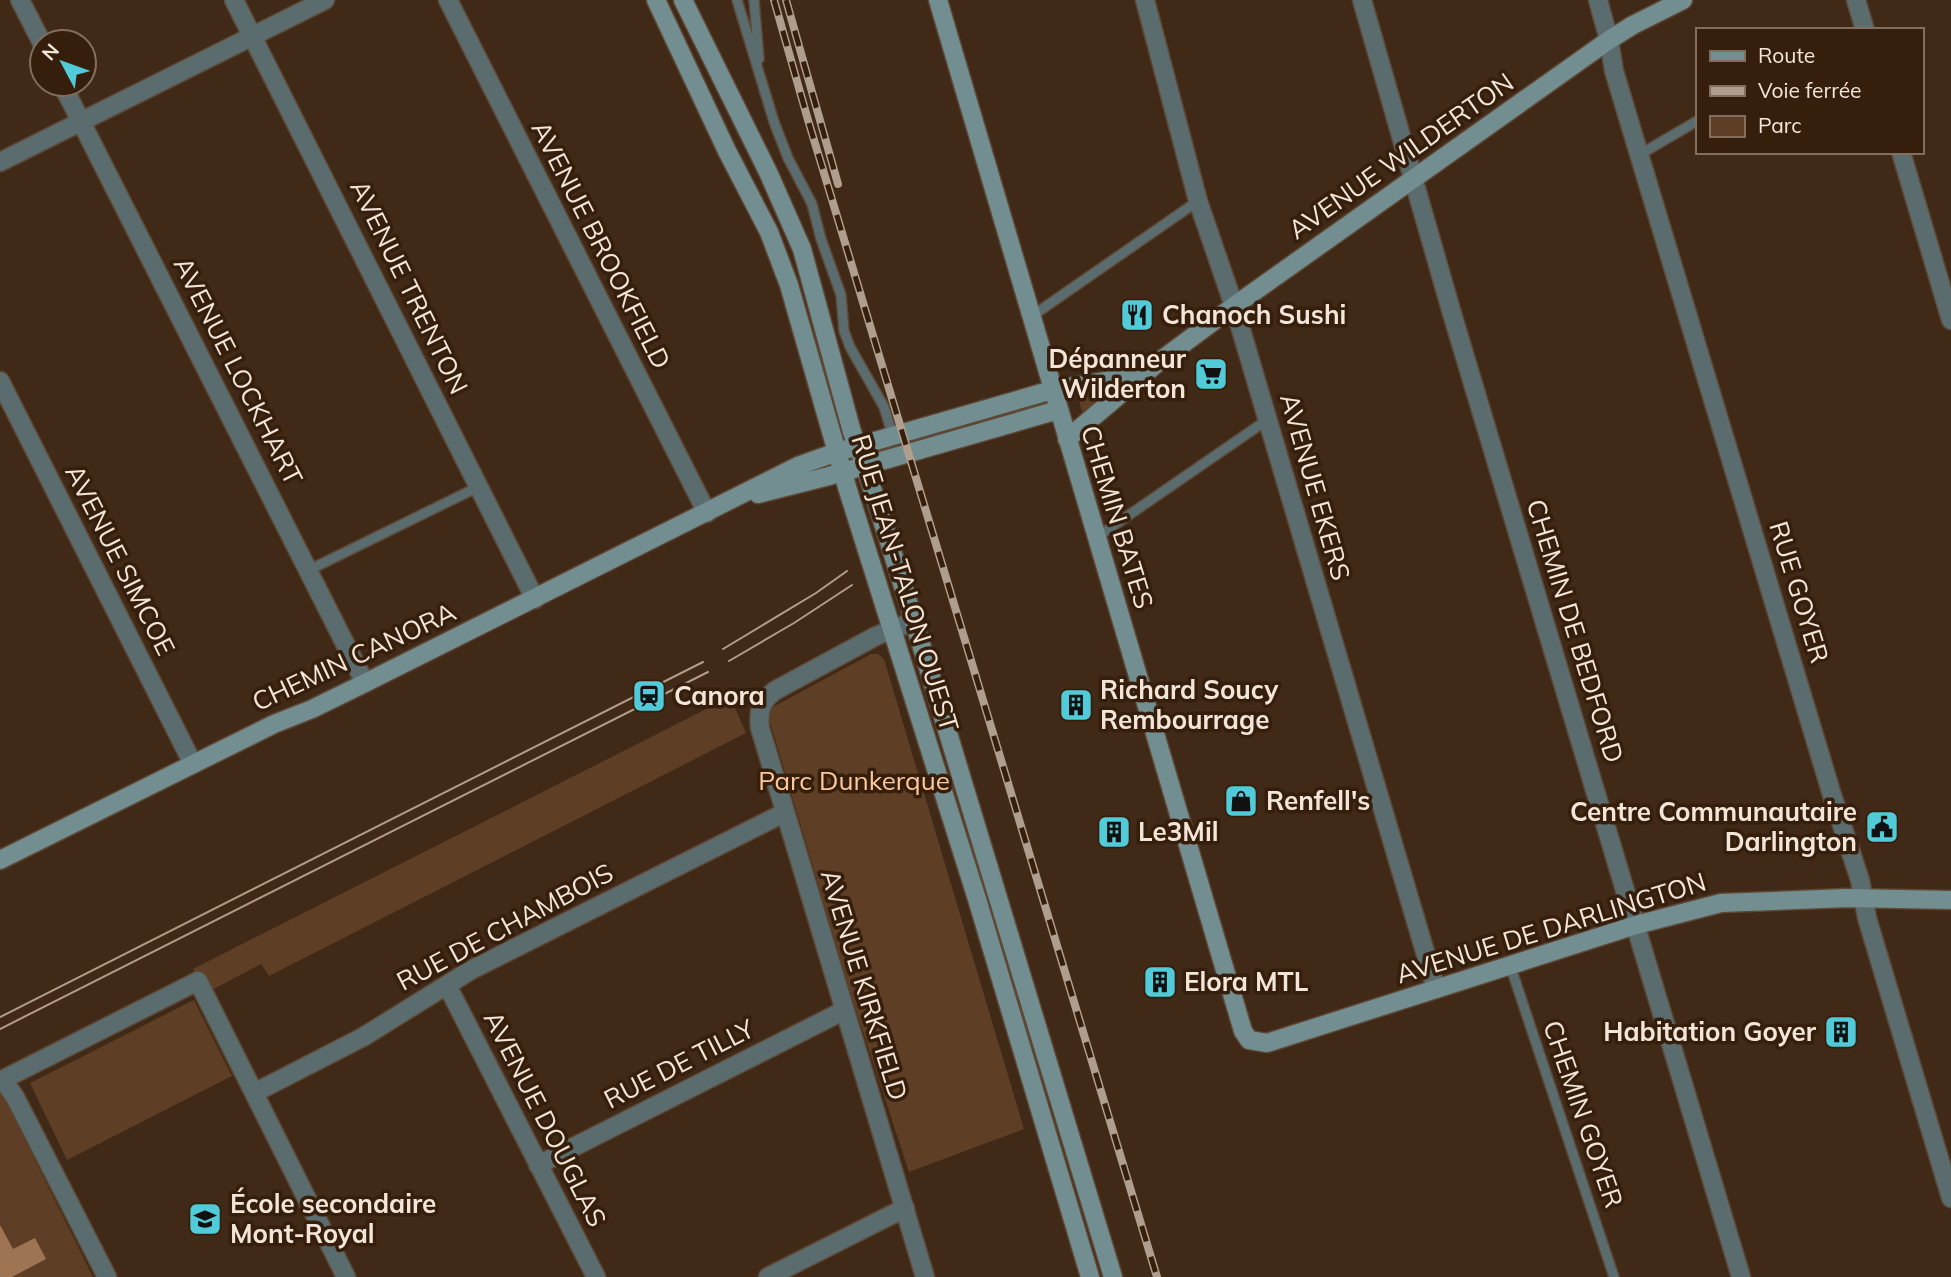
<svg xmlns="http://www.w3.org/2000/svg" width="1951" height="1277" viewBox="0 0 1951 1277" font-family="Mulish,sans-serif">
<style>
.green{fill:#5e3f25}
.water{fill:#9f7453}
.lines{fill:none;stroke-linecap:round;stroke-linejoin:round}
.lane-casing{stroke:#5d4735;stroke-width:12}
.street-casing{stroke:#5d4735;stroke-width:21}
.secondary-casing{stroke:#5d4735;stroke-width:21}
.lane{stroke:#5b6c6e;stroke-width:9}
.street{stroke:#5b6c6e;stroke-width:18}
.secondary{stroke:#738e91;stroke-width:18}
.tram{stroke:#af9d8e;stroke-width:2}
.rail-casing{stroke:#af9d8e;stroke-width:8}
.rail{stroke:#351f0c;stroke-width:5;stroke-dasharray:16;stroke-linecap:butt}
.labels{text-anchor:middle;stroke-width:7;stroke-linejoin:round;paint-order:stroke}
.street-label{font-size:26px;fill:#f4e5d9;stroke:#351f0c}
.poi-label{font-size:26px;font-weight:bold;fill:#f4e5d9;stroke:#351f0c;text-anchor:start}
.park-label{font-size:26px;fill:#fec89f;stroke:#351f0c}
</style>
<rect width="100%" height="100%" fill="#402916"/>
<path class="green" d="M1108,389l2,4 -28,19 -4,-15z
M871,654h7l6,5 140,470 -115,43 -56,-171 -85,-286 5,-8z
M730,697l16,36 -477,243 -8,-12 -57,30 -11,-25z
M194,1000l38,76 -165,84 -37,-77z
M0,1091h1l92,186h-93z"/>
<path class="water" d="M0,1225l13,24 22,-11 11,21 -34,18h-12z"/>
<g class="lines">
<defs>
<path id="lane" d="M737,0l37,122 14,36 24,46 9,35 20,56 3,36 6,16 34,60 9,30
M754,0l5,59
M1639,155l58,-34
M1032,316l166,-115
M1097,537l170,-117
M309,570l169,-83
M1510,965l104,312"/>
<path id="street" d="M20,0l22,43
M234,0l301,599
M448,0l259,513
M1145,0l53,201 36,105 202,683
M1362,0l91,317 288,960
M1598,0l11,40 5,31 218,724 28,85 7,38 84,280
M1856,0l9,30
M62,84l303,599
M1901,152l50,168
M0,162l325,-162
M0,381l193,383
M914,621l-38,15 -100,54c-15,10 -18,21 -16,38l165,549
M447,985l149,292
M3,1080l12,17 92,180
M0,1081l198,-100 148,296
M254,1093l109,-56 108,-67 313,-157
M538,1165l305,-154
M768,1277l137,-69"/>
<path id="secondary" d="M656,0l71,151 42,81 20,53 58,202 130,412 113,378
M683,0l85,172 34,77 50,183 13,34 49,155 199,656
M938,0l305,1031 6,9 18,3 369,-118 85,-22 126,-5 104,2
M1067,439l89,-75 78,-58 375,-266 24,-15 50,-25
M758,494l71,-18 229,-66
M0,860l274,-136 38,-15 53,-26 433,-217 39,-14 215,-62 54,-9 27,-7 23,-10"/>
</defs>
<use href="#lane" class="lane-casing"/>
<use href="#street" class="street-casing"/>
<use href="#secondary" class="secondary-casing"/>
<use href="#lane" class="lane"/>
<use href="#street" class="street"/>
<use href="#secondary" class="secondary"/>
<path class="tram" d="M723,649l93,-56 31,-22
M729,661l65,-38 58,-38
M0,1017l703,-355
M0,1029l708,-357"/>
<defs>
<path id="rail" d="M774,0l34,120 349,1157
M786,0l52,184"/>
</defs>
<use href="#rail" class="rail-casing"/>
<use href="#rail" class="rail"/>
</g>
<defs>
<symbol id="restaurant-square" viewBox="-11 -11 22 22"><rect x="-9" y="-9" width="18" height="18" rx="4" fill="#52cbd9" stroke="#351f0c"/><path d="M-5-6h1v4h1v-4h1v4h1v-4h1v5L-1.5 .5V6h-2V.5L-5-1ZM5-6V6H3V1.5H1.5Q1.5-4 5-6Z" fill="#111"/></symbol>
<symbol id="supermarket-square" viewBox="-11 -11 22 22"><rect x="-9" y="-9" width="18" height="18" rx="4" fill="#52cbd9" stroke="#351f0c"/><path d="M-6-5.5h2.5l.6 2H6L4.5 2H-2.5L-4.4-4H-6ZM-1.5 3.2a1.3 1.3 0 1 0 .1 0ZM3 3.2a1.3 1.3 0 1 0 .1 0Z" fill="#111"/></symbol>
<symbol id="station-square" viewBox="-11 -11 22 22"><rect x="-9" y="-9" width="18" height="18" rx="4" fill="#52cbd9" stroke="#351f0c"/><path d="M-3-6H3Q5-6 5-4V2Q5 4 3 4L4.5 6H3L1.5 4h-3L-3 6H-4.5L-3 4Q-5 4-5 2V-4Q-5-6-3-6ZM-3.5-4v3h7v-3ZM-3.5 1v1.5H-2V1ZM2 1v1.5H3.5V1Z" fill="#111"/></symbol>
<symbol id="building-square" viewBox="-11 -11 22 22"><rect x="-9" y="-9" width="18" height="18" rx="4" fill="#52cbd9" stroke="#351f0c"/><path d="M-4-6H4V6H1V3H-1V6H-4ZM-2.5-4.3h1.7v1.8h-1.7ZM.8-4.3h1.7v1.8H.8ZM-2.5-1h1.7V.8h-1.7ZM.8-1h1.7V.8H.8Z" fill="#111"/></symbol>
<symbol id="shop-square" viewBox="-11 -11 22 22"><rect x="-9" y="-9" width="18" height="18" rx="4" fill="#52cbd9" stroke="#351f0c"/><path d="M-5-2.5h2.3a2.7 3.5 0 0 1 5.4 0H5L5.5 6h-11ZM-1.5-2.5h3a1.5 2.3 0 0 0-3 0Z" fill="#111"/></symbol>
<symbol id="civic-square" viewBox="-11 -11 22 22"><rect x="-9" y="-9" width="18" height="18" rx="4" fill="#52cbd9" stroke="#351f0c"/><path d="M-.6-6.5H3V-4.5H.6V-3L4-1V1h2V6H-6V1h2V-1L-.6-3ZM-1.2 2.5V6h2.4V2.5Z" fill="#111"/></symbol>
<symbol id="school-square" viewBox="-11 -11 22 22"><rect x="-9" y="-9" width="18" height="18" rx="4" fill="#52cbd9" stroke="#351f0c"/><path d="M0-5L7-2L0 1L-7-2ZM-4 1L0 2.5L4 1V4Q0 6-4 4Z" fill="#111"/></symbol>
</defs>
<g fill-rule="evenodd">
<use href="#restaurant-square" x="1118" y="296" width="38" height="38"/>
<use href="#supermarket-square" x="1192" y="355" width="38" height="38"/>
<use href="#station-square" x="630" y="677" width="38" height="38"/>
<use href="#building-square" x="1057" y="686" width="38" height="38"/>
<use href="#shop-square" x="1222" y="782" width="38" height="38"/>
<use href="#civic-square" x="1863" y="808" width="38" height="38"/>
<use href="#building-square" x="1095" y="813" width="38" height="38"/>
<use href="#building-square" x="1141" y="963" width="38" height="38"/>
<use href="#building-square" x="1822" y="1013" width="38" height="38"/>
<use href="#school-square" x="186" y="1200" width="38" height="38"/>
</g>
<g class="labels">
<g class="street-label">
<text transform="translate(1401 156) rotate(-35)" y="9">AVENUE WILDERTON</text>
<text transform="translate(601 245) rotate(63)" y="9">AVENUE BROOKFIELD</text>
<text transform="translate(409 287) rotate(64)" y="9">AVENUE TRENTON</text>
<text transform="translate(238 371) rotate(63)" y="9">AVENUE LOCKHART</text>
<text transform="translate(1315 487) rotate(74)" y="9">AVENUE EKERS</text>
<text transform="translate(1117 517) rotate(73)" y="9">CHEMIN BATES</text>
<text transform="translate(120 560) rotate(63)" y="9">AVENUE SIMCOE</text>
<text transform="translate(905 583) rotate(73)" y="9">RUE JEAN-TALON OUEST</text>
<text transform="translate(1799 592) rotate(73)" y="9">RUE GOYER</text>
<text transform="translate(1575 631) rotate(73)" y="9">CHEMIN DE BEDFORD</text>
<text transform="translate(354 657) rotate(-25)" y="9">CHEMIN CANORA</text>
<text transform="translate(505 927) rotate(-28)" y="9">RUE DE CHAMBOIS</text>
<text transform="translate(1551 928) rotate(-17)" y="9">AVENUE DE DARLINGTON</text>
<text transform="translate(864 985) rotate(73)" y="9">AVENUE KIRKFIELD</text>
<text transform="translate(679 1064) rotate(-27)" y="9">RUE DE TILLY</text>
<text transform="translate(1583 1114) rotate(71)" y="9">CHEMIN GOYER</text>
<text transform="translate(545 1119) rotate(63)" y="9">AVENUE DOUGLAS</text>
</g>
<g class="poi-label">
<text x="1162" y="324">Chanoch Sushi</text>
<text x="1186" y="368" text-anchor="end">Dépanneur<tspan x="1186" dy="30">Wilderton</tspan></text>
<text x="1100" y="699">Richard Soucy<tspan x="1100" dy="30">Rembourrage</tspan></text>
<text x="674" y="705">Canora</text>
<text x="1266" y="810">Renfell's</text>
<text x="1857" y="821" text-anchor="end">Centre Communautaire<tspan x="1857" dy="30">Darlington</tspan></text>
<text x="1138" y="841">Le3Mil</text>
<text x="1184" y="991">Elora MTL</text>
<text x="1816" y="1041" text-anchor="end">Habitation Goyer</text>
<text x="230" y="1213">École secondaire<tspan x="230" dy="30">Mont-Royal</tspan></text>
</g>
<g class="park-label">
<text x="854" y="790">Parc Dunkerque</text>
</g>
</g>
<rect x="1696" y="28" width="228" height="126" fill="#351f0c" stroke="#816e5e" stroke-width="2"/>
<rect x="1710" y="51" width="35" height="10" fill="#738e91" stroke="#816e5e" stroke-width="2"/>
<text x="1758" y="63" font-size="21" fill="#f4e5d9">Route</text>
<rect x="1710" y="86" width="35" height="10" fill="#af9d8e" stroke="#816e5e" stroke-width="2"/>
<text x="1758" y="98" font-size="21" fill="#f4e5d9">Voie ferrée</text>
<rect x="1710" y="116" width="35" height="21" fill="#5e3f25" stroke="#816e5e" stroke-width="2"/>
<text x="1758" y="133" font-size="21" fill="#f4e5d9">Parc</text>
<g transform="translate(63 63) rotate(311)"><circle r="33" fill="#351f0c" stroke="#816e5e" stroke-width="2"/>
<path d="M0-5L12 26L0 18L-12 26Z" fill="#52cbd9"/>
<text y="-10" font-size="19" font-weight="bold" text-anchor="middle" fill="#f4e5d9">N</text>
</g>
</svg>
